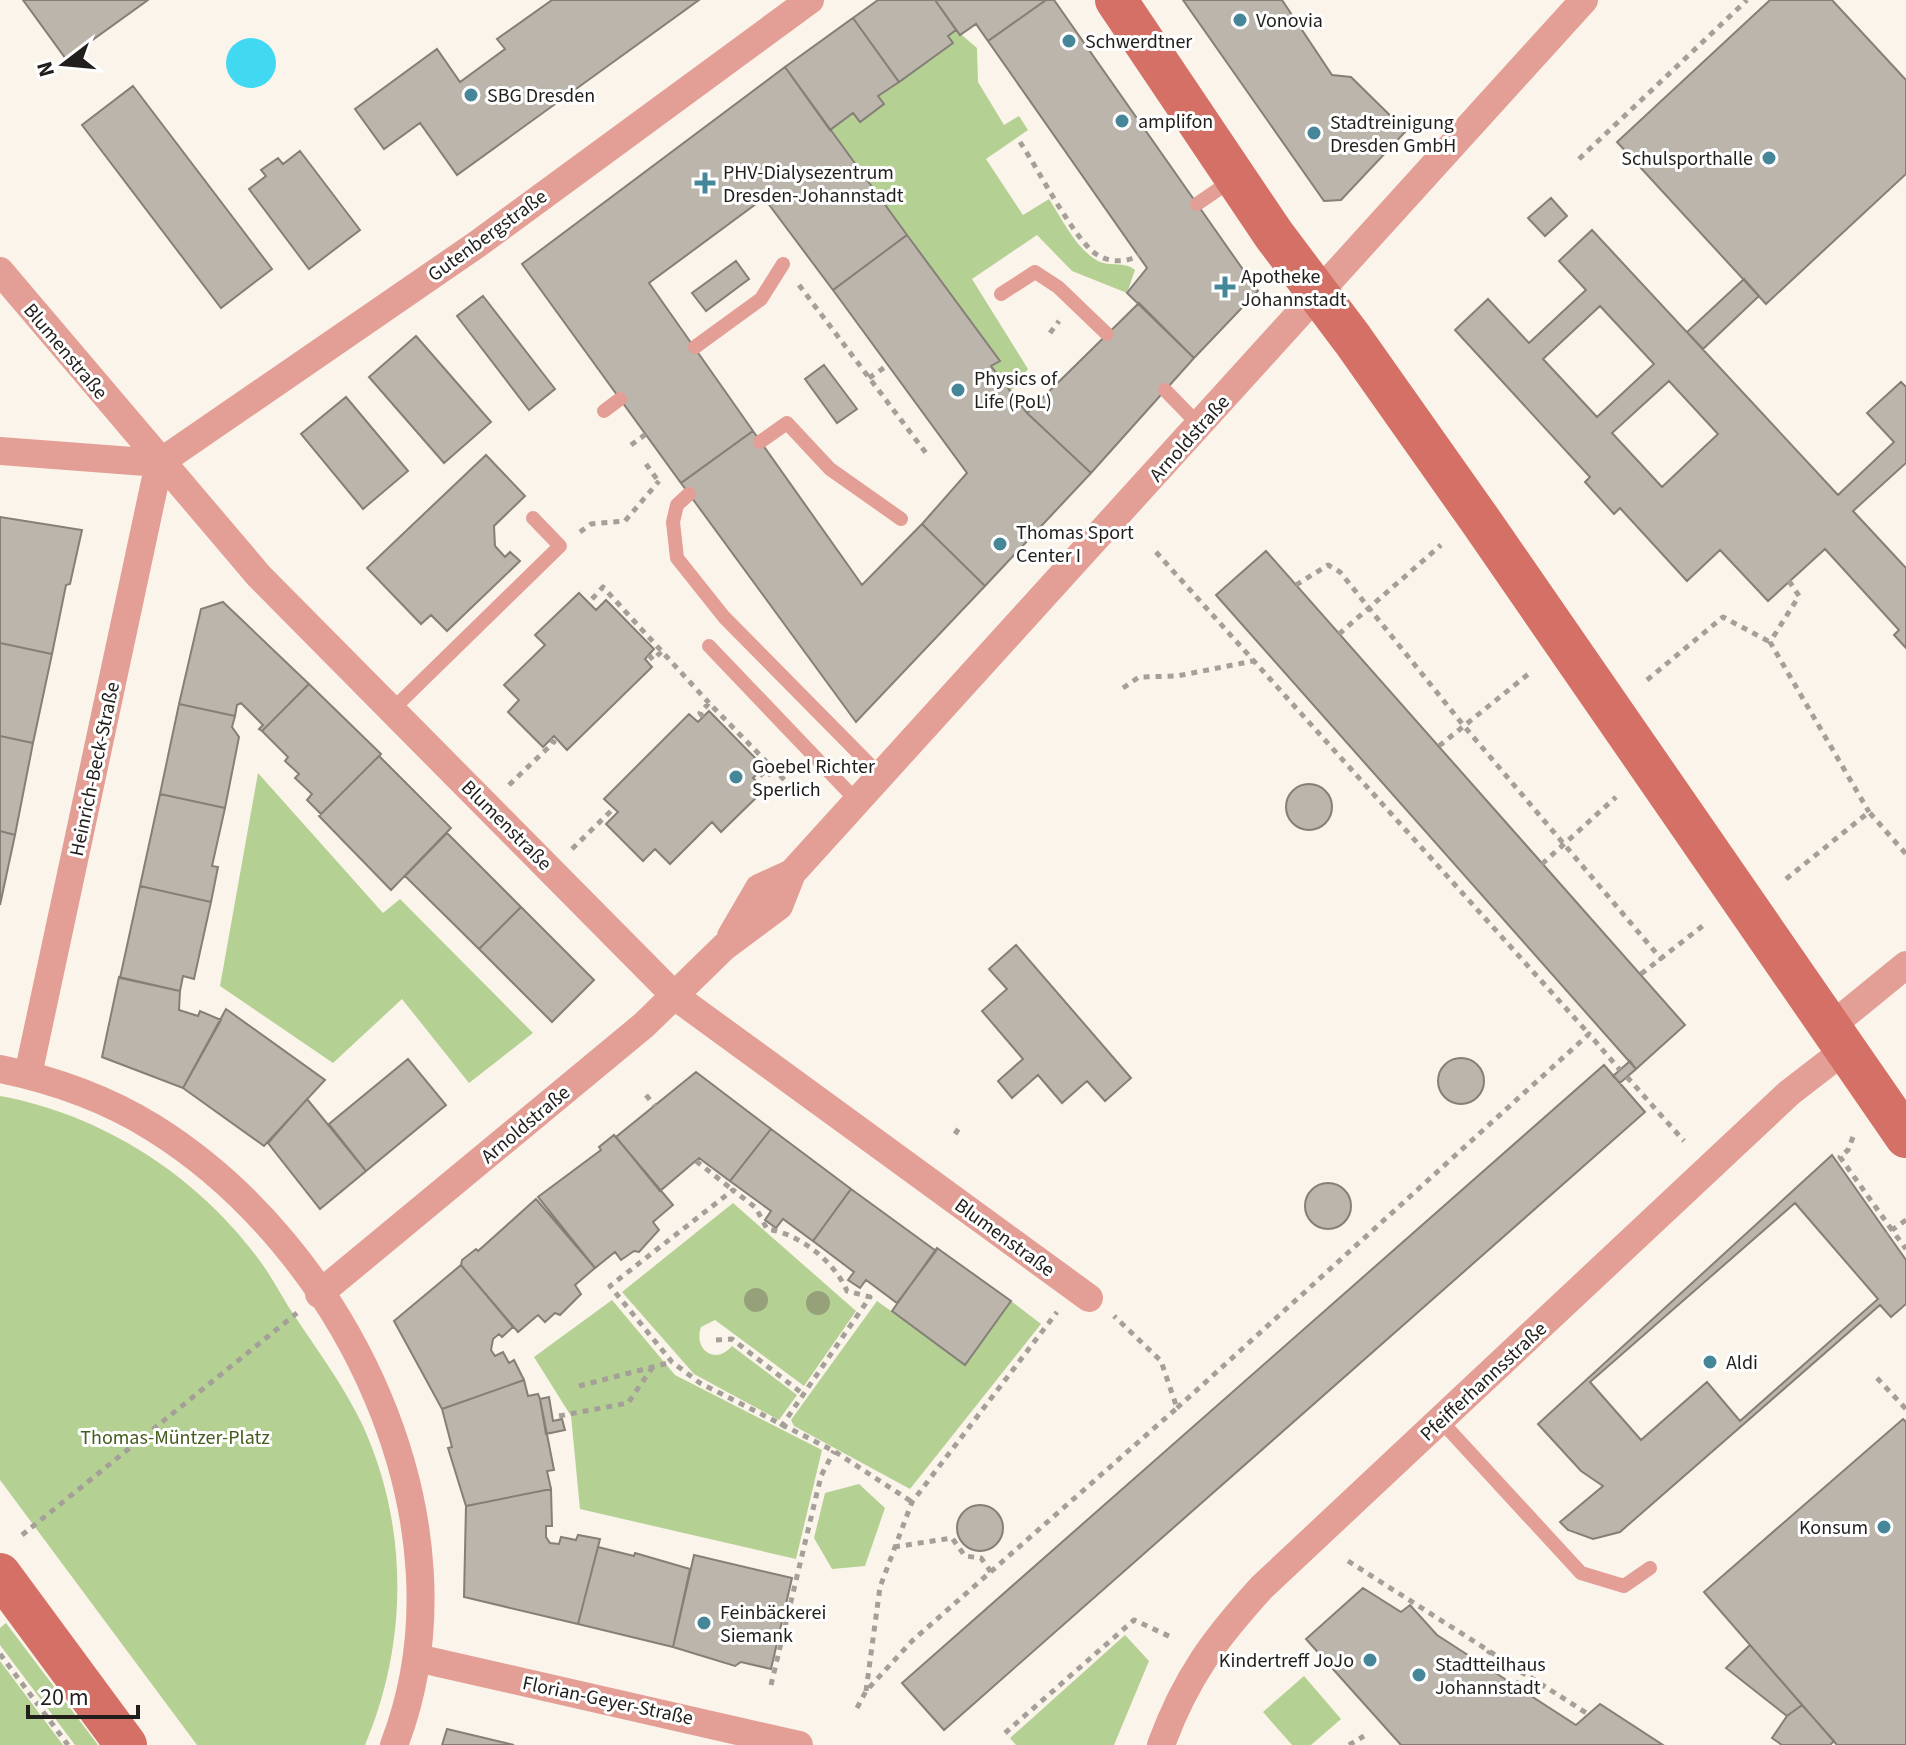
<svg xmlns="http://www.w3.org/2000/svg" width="1906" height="1745" viewBox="0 0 1906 1745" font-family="'Source Sans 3',sans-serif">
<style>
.green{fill:#b5d093}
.water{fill:#41d9f1}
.building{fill:#bcb5ac;stroke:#857f77;stroke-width:2;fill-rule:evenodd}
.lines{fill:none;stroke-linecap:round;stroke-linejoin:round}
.path{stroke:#a59f99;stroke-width:5;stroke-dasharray:6 6;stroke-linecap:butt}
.lane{stroke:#e39e95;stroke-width:14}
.street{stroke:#e39e95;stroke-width:28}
.secondary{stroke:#d47066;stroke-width:42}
.tree{fill:#96a079}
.poi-dot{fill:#458799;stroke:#fff;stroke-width:3}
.labels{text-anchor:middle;stroke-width:6;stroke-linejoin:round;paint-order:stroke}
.poi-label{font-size:20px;fill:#211e1b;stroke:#fff;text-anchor:start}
.street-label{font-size:20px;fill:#211e1b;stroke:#fff}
.park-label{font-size:20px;fill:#445c1c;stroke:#fff}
</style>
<rect width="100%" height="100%" fill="#fbf4eb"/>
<path class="green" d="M956,30l21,18 1,34 26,43 15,-9 9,14 -42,29 37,56 26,-16c13,20 27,50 49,62 12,6 27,0 37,9l-8,23 -55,-22 -35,-36 -65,44 56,90 -17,22 -20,-25 9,-6 -170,-230 23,-17 30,-9 -5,-8 75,-53 -5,-7z
M258,773l125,140 17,-14 133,134 -64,50 -67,-84 -69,64 -113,-77z
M0,1096c101,18 196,79 257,161 15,19 25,41 39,61 24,36 49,70 67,108 46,102 45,217 2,319h-168l-197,-265z
M733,1203l123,108 -52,75 -89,-66 -14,7c-8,22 14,39 31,19l65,49 -18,25 -85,-46 -72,-82z
M612,1300l63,75 147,75 -26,109 -216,-50 -9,-93 -37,-59z
M877,1301l88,63 46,-63 30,23 -131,165 -116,-63 -3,-6z
M859,1484l26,24 -20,58 -33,3 -18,-31 11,-45z
M6,1623l92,122h-23l-75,-100v-17z
M1125,1635l24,26 -35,84h-98l-6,-7z
M0,1661l63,84h-63z
M1304,1676l37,43 -30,26h-19l-29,-33z"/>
<path class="water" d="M226 63a25 25 0 1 1 50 0a25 25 0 1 1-50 0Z"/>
<path class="building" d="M23,0h125l-82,59z
M552,0h147l-242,175 -37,-52 -36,26 -29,-40 82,-60 23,33 45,-33 -8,-10z
M878,0h57l21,30 -8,6 5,7 -54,39 -46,-64z
M935,0h111l-58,41 -12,-17 -16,11z
M1046,0h8l204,291 -64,67 -67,-65 20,-25 -159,-227z
M1183,0h99l50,75 19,2 55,54 -65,69 -17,1z
M1770,0h62l74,80v94l-140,130 -149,-162z
M853,18l46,64 -21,14 6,8 -24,18 -7,-9 -23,17 -45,-63z
M785,67l122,168 -74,55 -69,-92 -115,85 104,148 -72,52 -159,-219z
M133,86l139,183 -51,39 -139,-183z
M300,151l60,79 -51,39 -60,-80 17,-13 -5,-6 17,-12 5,6z
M1551,198l16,18 -22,20 -17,-18z
M1592,230l246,265 56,-53 -27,-29 34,-31 5,5v76l-53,48 53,57v80l-12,-13 5,-5 -74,-81 -57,52 -48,-51 -33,31 -67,-73 -6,6 -29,-32 5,-5 -135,-147 33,-31 41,44 57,-53 -27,-29zM1600,306l54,58 -57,53 -54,-58zM1669,381l49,53 -56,53 -50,-54z
M907,235l93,126 -9,5 36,47 64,60 -106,113 -63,-62 45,-51 -134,-183z
M736,261l13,18 -43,32 -14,-18z
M1744,279l15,17 -56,53 -16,-17z
M483,296l72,93 -26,21 -72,-94z
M1139,303l55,55 -103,115 -64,-60z
M416,336l75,86 -47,41 -75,-86z
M824,365l33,44 -20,14 -32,-44z
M346,397l62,74 -45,38 -62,-75z
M753,431l109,154 60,-61 63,62 -129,136 -175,-239z
M486,455l39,41 -31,30 1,20 10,11 5,-5 10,9 -73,70 -16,-16 -10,9 -54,-56z
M0,517l82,13 -12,54 -4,1 -14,69 -52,-11z
M1266,551l419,474 -49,44 -420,-474z
M579,593l17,17 10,-10 48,49 -9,10 7,8 -85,83 -13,-14 -11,11 -35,-35 11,-12 -15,-15 41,-40 -10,-10z
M223,602l86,82 -47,47 -3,-2 4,-4 -22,-22 -4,2 -2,11 -56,-12 22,-95z
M0,643l52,11 -19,89 -33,-7z
M309,684l72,70 -60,60 -14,-14 5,-6 -17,-16 4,-4 -14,-13 3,-4 -26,-26z
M179,704l56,12 -3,11 7,10 -14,71 -65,-14z
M709,711l55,56 -11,11 12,11 -44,43 -9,-10 -42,42 -15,-15 -12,12 -37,-37 12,-12 -14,-13 85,-85 9,8z
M0,736l33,7 -18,92 -15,-4z
M379,756l72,72 -60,62 -72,-74z
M1286 807a23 23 0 1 1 46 0a23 23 0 1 1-46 0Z
M160,794l65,14 -13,58 6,1 -7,35 -71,-16z
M0,831l15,4 -15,70z
M447,833l74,74 -42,42 -74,-73z
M140,886l71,16 -17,77 -11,-3 -3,15 -60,-13z
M521,907l73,73 -42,42 -73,-73z
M1016,945l115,133 -26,23 -18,-20 -25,22 -24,-28 -26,23 -14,-17 25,-22 -41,-48 25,-22 -18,-20z
M119,977l61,14 -1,19 19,6 2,-5 21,9 -38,68 -81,-31z
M226,1009l99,71 -61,66 -81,-58z
M1438 1081a23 23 0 1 1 46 0a23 23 0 1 1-46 0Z
M408,1059l38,46 -80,66 -37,-47z
M1630,1061l6,8 -16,14 -7,-7z
M1604,1065l41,47 -701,618 -42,-47z
M696,1072l75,57 -41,52 -31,-23 -39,33 -44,-54z
M307,1099l59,72 -46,38 -52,-66z
M771,1129l80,60 -38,52 -30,-22 -7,9 -11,-8 6,-9 -41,-30z
M614,1135l59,70 -20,17 6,8 -20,22 -5,-1 -13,9 -6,-8 -20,16 -57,-71 63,-47 -2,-3z
M1832,1155l74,105v44l-15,13 -11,-12 -260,227 -27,7 -25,-9 -8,-8 43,-36 -22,-15 -43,-47z
M1305 1206a23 23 0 1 1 46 0a23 23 0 1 1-46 0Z
M851,1189l85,62 -39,52 -31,-23 -6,8 -12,-8 6,-8 -41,-31z
M536,1199l59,69 -20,17 6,9 -21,21 -5,-2 -10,9 -7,-7 -20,17 -57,-67 1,-5 14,-11 2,2z
M1795,1203l83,96 -138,122 -33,-39 -66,58 -51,-58z
M937,1248l74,53 -46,64 -73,-54z
M461,1265l52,62 -11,10 -3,-3 -6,5 -2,11 4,6 8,-4 6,11 5,-3 10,20 -82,29 -48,-88z
M524,1380l4,16 10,-2 2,5 14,71 -7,1 4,18 -85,17 -18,-58 4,-1 -10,-38z
M549,1397l4,24 9,-2 3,11 -19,4 -6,-35z
M1903,1419l3,3v323h-69l-133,-153z
M551,1489l1,37h-6v11l4,6 9,1 2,-7 15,3 2,-5 22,4 -22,85 -114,-27 2,-91z
M957 1528a23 23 0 1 1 46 0a23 23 0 1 1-46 0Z
M598,1547l36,9 1,-3 55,16 -17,78 -95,-23z
M694,1555l98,23 -21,91 -30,-7 -6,4 -62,-19z
M1363,1588l38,24 9,-7 27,30 139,90 24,-21 63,41h-262l-95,-106z
M1750,1645l52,60 -15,11 -61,-48z
M1802,1705l32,36 -4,4h-48l-10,-7 15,-22z
M447,1729l67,16h-72z"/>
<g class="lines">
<path class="path" d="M1020,142c21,32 43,77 68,105 13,15 35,18 51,8
M1579,159l168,-159
M799,285l127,168
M1050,333l9,-12
M869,378l19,-13
M631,445l15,-11
M646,464l13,18
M580,532l11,-8 34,-3 34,-40
M1156,552l433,482
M1789,581l10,15 -29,46 99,170
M1296,585l32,-20 12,7 124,154 198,234
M592,599l11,-12 106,116
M1339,634l102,-89
M649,655l4,5 9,-9
M1647,680l76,-63 47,25
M1123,688l16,-11 38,-1 76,-15
M703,717l-3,-4 9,-10 93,95
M1439,746l92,-74
M759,772l6,6 8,-8
M509,785l45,-43 -4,-2
M572,849l42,-41
M1542,864l74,-67
M1786,879l83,-67 37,42
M1641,974l64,-50
M1627,1077l57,64
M646,1095l9,11
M955,1134l4,-6
M1853,1137l-5,13 -8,7 52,73 -5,4
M696,1161l37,29
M1906,1220l-14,10 14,19
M716,1340l16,-1 71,55
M1877,1378l29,31
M579,1386l93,-24
M1177,1408l412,-374 31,36
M559,1416l69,-13 24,-35
M781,1427l89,-130 -23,-6c-13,-30 -47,-57 -80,-62l-11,-21 -23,-18 -123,96 62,76 28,21 134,68 78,51
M22,1535l275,-222
M894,1547l58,-9 13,18 16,2 10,14
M1348,1561l240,153
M0,1654l68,91
M1481,1664l9,-13
M771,1685l50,-209 13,-25
M1516,1686l8,-13
M866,1691l14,-104 32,-85 145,-190
M857,1708l9,-17 46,-50 265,-233 -16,-47 -47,-45
M1005,1733l129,-113 39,18
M1349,1745l15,-9"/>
<path class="lane" d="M1197,204l35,-24
M1001,294l34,-22 23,15 49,47
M695,347l66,-48 22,-35
M1165,390l35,36
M604,411l16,-12
M760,442l27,-19 43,46 71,50
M689,494l-12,11 -4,17 4,36 47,59 157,159
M709,646l148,155
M392,710l168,-164 -27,-28
M1440,1420l141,153 43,13 26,-18"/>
<path class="street" d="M0,271l259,305 417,421 413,301
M0,451l159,12
M159,463l317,-218 334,-245
M731,936l28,-48 33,-15
M1830,1027l76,-62
M0,1069c54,11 105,29 152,58 194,120 328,396 242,618
M28,1075l131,-612
M319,1294l325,-269 80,-78 55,-41 13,-33 792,-873
M417,1658l382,87
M1161,1745c25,-68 53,-105 101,-158l527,-494 57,-44"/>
<path class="secondary" d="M1116,0l158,235 79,105 127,180 426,617
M0,1574l126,171"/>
</g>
<g class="tree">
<circle cx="756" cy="1300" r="12"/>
<circle cx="818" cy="1303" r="12"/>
</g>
<g class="poi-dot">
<circle cx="1240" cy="20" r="8"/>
<circle cx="1069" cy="41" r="8"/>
<circle cx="471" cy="95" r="8"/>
<circle cx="1122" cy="121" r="8"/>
<circle cx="1314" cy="133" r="8"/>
<circle cx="1769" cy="158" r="8"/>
<path d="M701 171h8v8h8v8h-8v8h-8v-8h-8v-8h8z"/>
<path d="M1221 275h8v8h8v8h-8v8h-8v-8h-8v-8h8z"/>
<circle cx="958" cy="390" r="8"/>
<circle cx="1000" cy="544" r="8"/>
<circle cx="736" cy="777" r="8"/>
<circle cx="1710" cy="1362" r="8"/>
<circle cx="1884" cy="1527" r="8"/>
<circle cx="704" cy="1623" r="8"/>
<circle cx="1370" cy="1660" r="8"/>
<circle cx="1419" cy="1675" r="8"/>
</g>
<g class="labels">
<g class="poi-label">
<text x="1256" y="27">Vonovia</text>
<text x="1085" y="48">Schwerdtner</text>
<text x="487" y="102">SBG Dresden</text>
<text x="1138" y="128">amplifon</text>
<text x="1330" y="129">Stadtreinigung<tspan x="1330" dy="23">Dresden GmbH</tspan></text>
<text x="1753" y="165" text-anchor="end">Schulsporthalle</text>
<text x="723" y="179">PHV-Dialysezentrum<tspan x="723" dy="23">Dresden-Johannstadt</tspan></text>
<text x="1241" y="283">Apotheke<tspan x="1241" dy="23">Johannstadt</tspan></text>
<text x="974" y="385">Physics of<tspan x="974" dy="23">Life (PoL)</tspan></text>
<text x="1016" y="539">Thomas Sport<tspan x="1016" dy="23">Center I</tspan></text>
<text x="752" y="773">Goebel Richter<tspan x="752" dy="23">Sperlich</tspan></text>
<text x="1726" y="1369">Aldi</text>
<text x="1868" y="1534" text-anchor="end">Konsum</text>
<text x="720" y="1619">Feinbäckerei<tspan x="720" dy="23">Siemank</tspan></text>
<text x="1354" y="1667" text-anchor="end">Kindertreff JoJo</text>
<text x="1435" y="1671">Stadtteilhaus<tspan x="1435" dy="23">Johannstadt</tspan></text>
</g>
<g class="street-label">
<text transform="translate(487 235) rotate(-36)" y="7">Gutenbergstraße</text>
<text transform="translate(66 351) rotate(50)" y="7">Blumenstraße</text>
<text transform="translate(1189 438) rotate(-48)" y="7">Arnoldstraße</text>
<text transform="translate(94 769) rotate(-78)" y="7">Heinrich-Beck-Straße</text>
<text transform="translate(507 825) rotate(45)" y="7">Blumenstraße</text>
<text transform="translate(525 1124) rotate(-40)" y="7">Arnoldstraße</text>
<text transform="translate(1005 1237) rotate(36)" y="7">Blumenstraße</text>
<text transform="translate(1483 1381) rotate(-43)" y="7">Pfeifferhannsstraße</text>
<text transform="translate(608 1700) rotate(12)" y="7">Florian-Geyer-Straße</text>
</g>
<g class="park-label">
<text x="175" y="1444">Thomas-Müntzer-Platz</text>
</g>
</g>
<g transform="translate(64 64) rotate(254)" stroke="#ffffff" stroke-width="6" paint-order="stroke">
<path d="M0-6L14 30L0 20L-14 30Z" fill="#211e1b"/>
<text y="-12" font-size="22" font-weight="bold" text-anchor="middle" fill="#211e1b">N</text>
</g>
<path d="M28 1705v12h110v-12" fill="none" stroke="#211e1b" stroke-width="4"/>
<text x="40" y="1705" font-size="24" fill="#211e1b" stroke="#ffffff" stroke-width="6" paint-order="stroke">20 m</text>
</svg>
